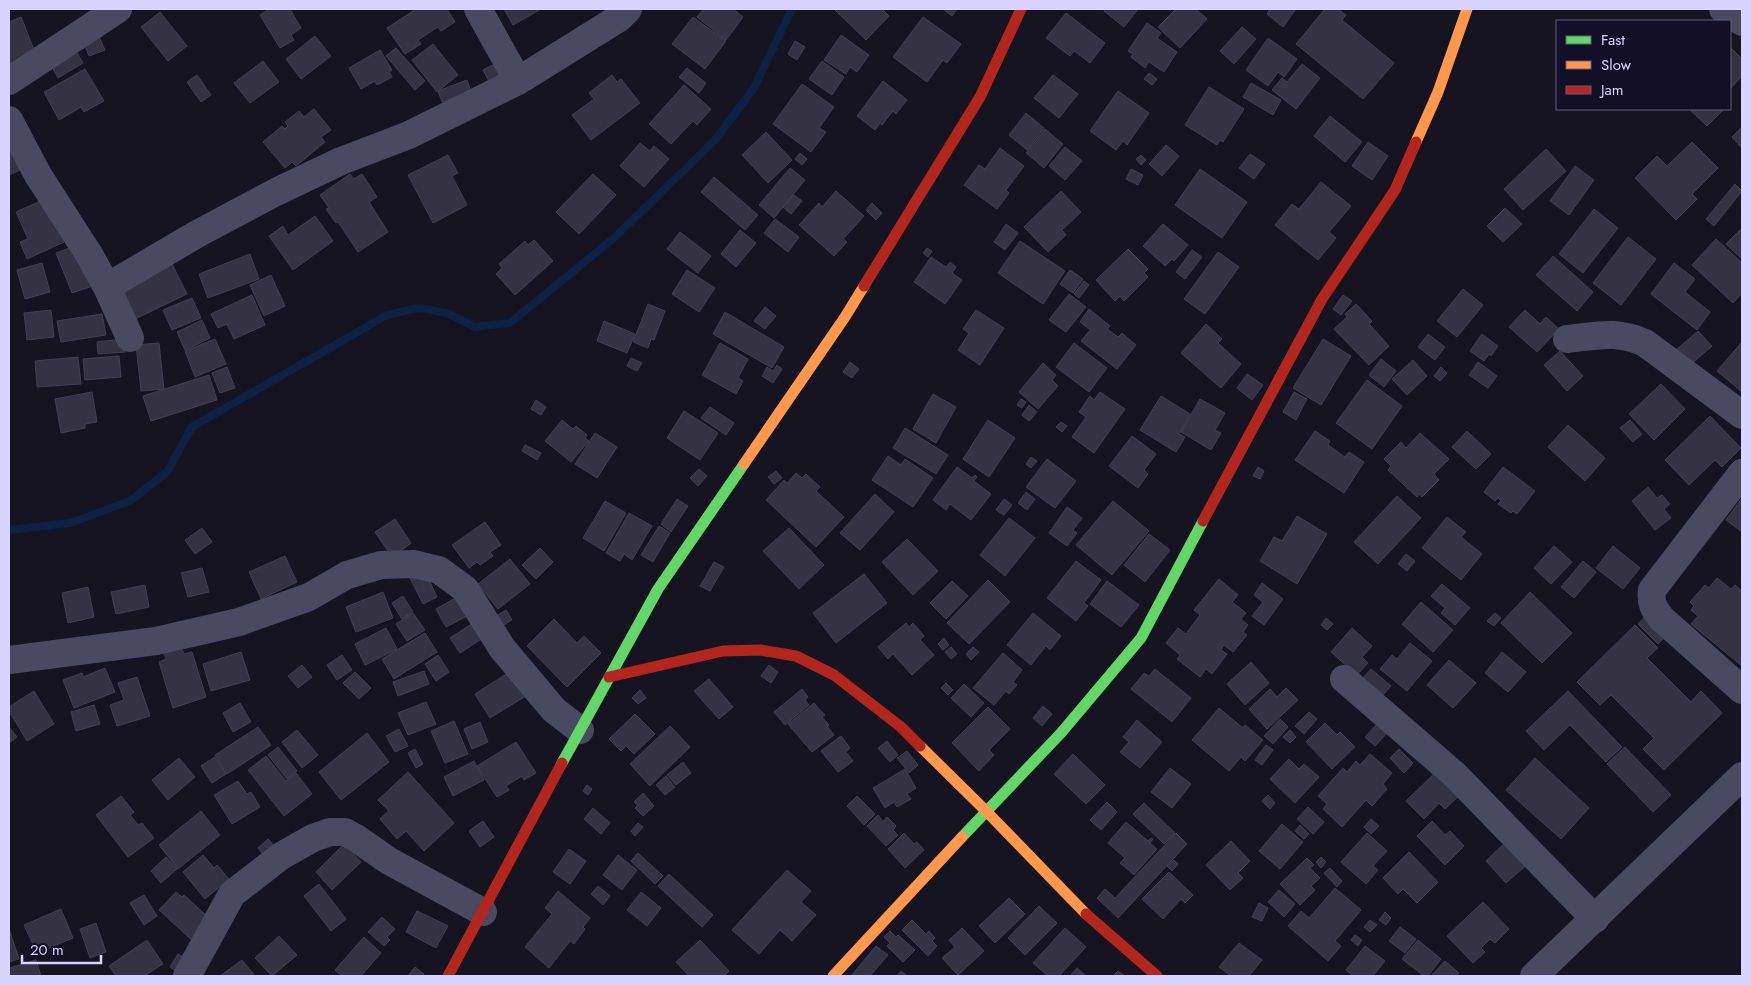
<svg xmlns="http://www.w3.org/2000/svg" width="1751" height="985" viewBox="0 0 1751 985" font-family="Jost,sans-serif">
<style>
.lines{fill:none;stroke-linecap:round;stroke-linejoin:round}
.stream{stroke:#0d2144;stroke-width:8}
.building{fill:#343243;stroke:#433f54}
.street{stroke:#4a4962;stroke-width:28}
.fast{stroke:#63d668;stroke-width:11}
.slow{stroke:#ff974d;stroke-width:11}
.jam{stroke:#b3261e;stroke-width:11}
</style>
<rect width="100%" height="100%" fill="#161421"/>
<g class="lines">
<path class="stream" d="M9,530l61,-7 60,-22 37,-29 25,-45 195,-112 32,-7 28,5 28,14 35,-4 104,-85 101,-98 39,-52 38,-79"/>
</g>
<path class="building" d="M269,9h21l11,19 -10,7 3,5 -14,8 -20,-33z
M416,9h31l8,13 -14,9 -3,-4 -20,13 3,4 -16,10 -18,-26z
M504,9h37l-28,16z
M704,9h29l10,8 -17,23 -29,-23z
M834,9h48l7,7 -23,24z
M943,9h14l-5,7z
M1105,9h33l-14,18 -20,-16z
M1176,9h20l11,10 -27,29 -22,-21z
M1270,9h26l-13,18 -16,-13z
M1325,9h13l8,6 -4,5 52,43 -31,36 -67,-55z
M160,12l27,34 -19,15 -27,-34z
M1066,13l39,30 -15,20 -16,-12 -4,5 -24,-18z
M21,17l15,38 -27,10v-43z
M693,17l33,24 -21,28 -33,-25z
M923,17l38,27 -14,19 -4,-3 -16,22 -34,-25z
M1147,23l14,10 -4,5 20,14 -13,20 -15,-10 -4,6 -14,-11 2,-3 -5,-3z
M1242,27l14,12 -22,25 -14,-13z
M841,35l28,20 -12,17 -7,-5 -4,7 -22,-14z
M315,36l16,20 -30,23 -15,-20z
M99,37l6,13 -16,6 -5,-13z
M1268,38l29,21 -13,18 -6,-5 -10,14 -22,-16z
M795,41l10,6 -8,13 -9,-6z
M433,44l25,31 -21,17 -25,-32z
M1730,47l12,12v17l-12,13z
M74,48l9,15 -25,15 -8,-15z
M396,48l29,33 -10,9 -29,-34z
M380,50l12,20 -3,2 3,5 -15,8 -2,-4 -14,8 -12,-21z
M263,61l16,21 -29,21 -16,-20z
M500,61l7,14 -17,8 -7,-13z
M822,61l22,16 -12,18 -23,-16z
M1302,64l18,14 -24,31 -24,-19 10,-12 5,4z
M687,68l19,15 -7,10 -20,-16z
M85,69l19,32 -20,11 -3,-5 -22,13 -15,-28z
M1149,73l8,6 -5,6 -8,-6z
M197,75l14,20 -10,7 -14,-20z
M612,75l5,7 4,-3 19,24 -49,37 -19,-25 22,-16 -5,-6z
M1053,75l25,19 -19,24 -25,-20z
M467,80l4,12 -29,10 -4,-11z
M883,81l24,19 -11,14 -3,-3 -11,14 -2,-2 -5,7 -18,-14z
M1251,83l30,17 -8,15 -30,-18z
M802,84l32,23 -15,21 7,4 -15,20 -38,-28z
M684,85l27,24 -14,16 -4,-4 -22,23 -22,-20z
M1209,87l35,22 -21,33 -3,-2 -3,5 -32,-20z
M1118,91l31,22 -22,32 -4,-4 -7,9 -26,-19z
M314,109l17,21 -10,7 4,5 -29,24 -4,-4 -7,6 -22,-26 19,-16 3,3 3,-3 -3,-4 14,-11 5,6z
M1689,109h35l-17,17z
M1026,113l18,15 -17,22 -18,-15z
M1330,116l32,26 -17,20 -31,-26z
M1742,127v21l-10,-11z
M1045,129l18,15 -19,24 -18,-15z
M766,132l26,28 -24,23 -26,-28z
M1368,142l20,14 -16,24 -20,-14z
M1692,142l26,26 -26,26 5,5 -21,21 -41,-42 22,-22 10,10z
M640,143l10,8 4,-5 15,13 -25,28 -24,-21z
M1166,145l13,11 -17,20 -13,-12z
M9,146l11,24 -11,5z
M1065,147l17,14 -17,19 -16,-14z
M1000,148l24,18 -18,24 3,3 -12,16 -33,-24 15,-20 6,4z
M1546,149l20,22 -43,39 -19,-21z
M800,153l7,6 -5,6 -7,-6z
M1250,154l15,10 -11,15 -15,-11z
M448,155l10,18 -6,3 15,29 -34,18 -25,-48z
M1141,155l5,5 -5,5 -5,-6z
M1575,166l19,14 -25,35 -19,-14z
M790,168l15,12 -31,38 -15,-13z
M1131,169l12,6 -5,10 -12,-6z
M1200,169l47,33 -25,36 -47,-33z
M350,174l4,5 8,-5 15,23 -8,5 19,30 -30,20 -20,-30 -2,1 -10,-14 3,-1 -9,-13z
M593,174l23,21 -37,39 -23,-22z
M714,177l44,38 -13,15 -44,-38z
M1321,182l30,24 -22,26 7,6 -18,22 -43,-35 17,-21 7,5z
M1735,184l7,7 -28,35 -8,-7z
M836,191l28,25 -21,23 4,3 -13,14 -35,-31 20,-22 3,4z
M1061,191l20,21 -19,18 4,5 -18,17 -24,-25z
M794,195l8,6 -11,13 -8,-7z
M45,199l19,43 -37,17 -7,-17 8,-3 -12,-27z
M872,203l10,10 -6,7 -10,-10z
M1505,208l17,16 -19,18 -16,-16z
M1594,209l24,19 -35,45 -24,-19z
M315,216l18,25 -40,29 -24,-34 14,-10 5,9z
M775,219l24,18 -11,15 -24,-19z
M1006,224l12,9 -13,17 -11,-8z
M1163,224l25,21 -14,16 -2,-2 -7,7 -22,-20z
M740,230l16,13 -20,24 -15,-13z
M1740,230l2,1v28l-16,-15z
M680,232l31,24 -13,17 -31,-24z
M1628,237l28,22 -35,46 -28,-22z
M1716,239l26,24v30l-9,10 -41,-38z
M534,240l19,21 -38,34 -19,-21 6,-6 -3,-4 26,-23 3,4z
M1020,241l45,30 -22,33 -45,-31z
M77,245l16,41 -21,7 -16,-40z
M927,248l5,3 -4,6 -5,-4z
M1128,249l20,20 -4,4 4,4 -24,24 -4,-5 -5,5 -19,-21z
M1192,250l10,7 -17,22 -9,-7z
M1218,252l21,15 -34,47 -21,-15z
M250,254l9,25 -51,19 -9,-24z
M1553,256l40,36 -16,19 -41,-36z
M931,257l15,10 4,-5 6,5 -4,6 10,7 -17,24 -31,-22z
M42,263l8,29 -25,7 -8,-29z
M1674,263l21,16 -10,13 25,20 -13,18 -46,-36z
M172,264l15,30 -52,25 -14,-29z
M687,270l28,18 -16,24 -27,-18z
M1070,270l13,9 -10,14 -13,-9z
M271,275l14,31 -21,10 -14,-31z
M1084,281l5,4 -10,13 -5,-4z
M1463,289l20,16 -26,32 -20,-16z
M1069,294l17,13 -20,25 -17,-12z
M252,295l13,30 -31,14 -7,-15 -9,4 -7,-14z
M1343,295l9,6 -11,14 -8,-6z
M192,298l9,20 -29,12 -9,-20z
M648,304l17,7 -11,29 -3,-1 -3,9 -15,-6z
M1356,304l16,17 -3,3 20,22 -20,19 -35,-36 13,-12 -2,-3z
M765,307l11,9 -11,13 -11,-8z
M1089,309l21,17 -3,3 11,8 4,-4 14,12 -19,24 -36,-28 9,-11 -10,-8z
M51,310l3,27 -27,3 -3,-27z
M976,310l28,18 -24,37 -22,-15 11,-17 -6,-4z
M1525,310l15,14 6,-7 13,12 -22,23 -28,-25z
M725,312l59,35 -12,21 -59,-34z
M102,314l4,21 -45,7 -4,-21z
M202,320l8,18 -25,12 -8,-18z
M604,321l31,13 -8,19 -30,-12z
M1206,324l16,15 -4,4 23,21 -20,24 -40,-35z
M1698,331l14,15 -23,20 -14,-15z
M1428,334l17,13 -10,13 -17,-13z
M1482,334l16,12 -7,10 -2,-2 -5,7 -14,-10z
M123,339l2,13 -27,2 -1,-12z
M215,339l11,25 -31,13 -10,-26z
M1323,339l28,17 -30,49 -28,-17z
M1742,342v47l-1,2 -24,-20z
M159,343l5,46 -23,2 -5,-46z
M720,343l28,16 -10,19 5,3 -7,13 -34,-19z
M1074,343l33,25 -18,24 -33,-25z
M1560,351l23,25 -16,15 -23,-26z
M119,356l2,21 -36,3 -2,-21z
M78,357l3,27 -44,3 -2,-26z
M631,358l11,5 -5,8 -10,-5z
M1381,359l15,12 -12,16 -15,-12z
M1413,360l14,16 -20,19 -15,-16z
M850,362l9,7 -7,9 -9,-6z
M1478,362l19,14 -9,12 -19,-13z
M1043,363l13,12 -4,5 6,6 -20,23 -19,-17z
M777,365l5,4 -9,14 -11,-7 5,-9 6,4z
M227,367l8,21 -15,5 -8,-20z
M1441,367l6,6 -7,8 -6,-5z
M1247,374l16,11 -11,15 -15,-12z
M209,375l8,25 -66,21 -8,-25z
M1367,380l35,26 -30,43 -36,-26z
M1661,384l24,25 -31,31 -25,-26z
M92,392l5,30 -12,2v4l-24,5 -6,-34z
M1100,392l25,17 -31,44 -22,-16 14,-20 -7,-5 11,-16 4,4z
M1294,392l13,7 -11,21 -13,-8z
M933,394l23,13 -20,36 -23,-14z
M1161,396l29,18 -11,20 6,3 -9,15 -36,-22z
M1021,399l5,3 -4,6 -5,-3z
M1200,399l25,14 -10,17 6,3 -10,17 -30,-18z
M536,400l10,7 -5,8 -10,-6z
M1029,405l8,7 -8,9 -7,-6z
M710,407l24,16 -8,12 -25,-17z
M684,411l34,22 -18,27 -33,-22z
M1710,416l31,32 -19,19 -7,-7 -26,25 -24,-25z
M562,420l11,9 3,-3 11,9 -2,3 4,3 -18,21 -26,-21z
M988,420l27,18 -26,39 -26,-18z
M1630,420l12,14 -9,8 -13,-14z
M1061,422l6,4 -5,6 -6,-5z
M1568,425l37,33 -20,23 -37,-34z
M905,428l43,27 -12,19 -43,-26z
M1315,431l15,10 -2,4 17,12 4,-5 15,10 -20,31 -49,-33z
M1467,431l24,23 -15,15 -24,-22z
M595,433l22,14 -20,31 -22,-14z
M1420,433l29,26 -15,15 5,6 -17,17 -3,-3 -2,3 -29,-27 3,-4 -7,-7 17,-17 5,6z
M1132,436l24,18 -12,16 4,4 -10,14 -29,-22z
M525,445l16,8 -4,7 -15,-9z
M888,456l13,9 4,-6 28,19 -20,29 -41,-27z
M1031,457l6,4 -6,7 -5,-4z
M1047,459l29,22 -21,27 -29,-21z
M957,467l15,11 3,-3 2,2 -3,4 17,13 -20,26 -21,-16 -4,6 -13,-10z
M1258,467l6,4 -4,8 -7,-3z
M1503,467l32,24 -18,23 -4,-3 -2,2 -13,-9 3,-3 -3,-3 -3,3 -11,-9z
M699,469l8,7 -9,10 -8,-8z
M776,471l6,7 -8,6 -6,-7z
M796,473l6,5 4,-4 14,13 -4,4 28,26 -28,30 -50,-47 18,-20 3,3z
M1648,487l9,11 5,-3 8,9 -6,5 7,9 -16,12 -23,-29z
M1026,492l9,7 -8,11 -9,-7z
M875,494l19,18 -34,38 -20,-17z
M1397,496l24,22 -43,46 -24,-22z
M1742,498v34l-16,-12z
M677,499l11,7 -17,26 -10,-8z
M1004,499l8,6 -8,10 -8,-5z
M605,501l21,12 -22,38 -21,-13z
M1113,501l36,30 -37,44 -36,-30z
M1067,507l15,11 -9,12 4,3 -10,13 -18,-13z
M629,513l23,13 -20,34 -8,-6 -4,7 -14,-8z
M1297,516l30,18 -30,50 -37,-23 14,-24 8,4z
M1447,517l19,15 -5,5 21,17 -21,26 -39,-32z
M1009,518l26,20 -30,38 -25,-21z
M395,519l16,24 -19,14 -17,-25z
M485,522l16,23 -11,7 3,4 -13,9 -3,-3 -8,6 -17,-23z
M659,526l11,7 -17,29 -12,-7z
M202,528l10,14 -17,12 -10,-14z
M789,528l35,37 -25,24 -36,-38z
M1149,534l21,16 -25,32 -21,-17z
M907,539l31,32 -25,24 -31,-33z
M1554,546l18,16 -21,22 -17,-16z
M1613,546l27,22 -17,21 -27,-21z
M540,548l13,14 -17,17 -14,-14z
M1406,554l9,7 -8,10 -9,-7z
M285,556l12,26 -36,17 -12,-27z
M510,559l20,25 -32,25 -20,-25z
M1076,561l25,19 -17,23 4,3 -12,15 -29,-23z
M1583,561l13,11 -22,26 -13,-11z
M714,562l10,5 -14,24 -10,-5z
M202,568l7,24 -21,5 -7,-24z
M424,569l13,28 -14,7 -14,-28z
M864,574l23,29 -51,40 -23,-30z
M1717,578l14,11 4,-4 7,6v75l-51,-42 7,-8 -7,-6 3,-4 -4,-4 15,-17 4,3z
M1219,579l19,16 -6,7 14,11 -5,6 7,6 -5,7 4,3 -14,17 -9,-7 -3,5 6,4 -15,20 -6,-5 -6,8 -23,-18 3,-4 -14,-12 12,-15 8,6 14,-19 -6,-5z
M988,580l22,22 -41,42 -22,-21z
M952,581l16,15 -22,23 -16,-16z
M1107,581l32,24 -18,22 -31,-23z
M1262,583l21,16 -19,26 -12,-9 11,-14 -9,-7z
M1442,584l28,24 -15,17 -14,-12 4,-5 -14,-12z
M145,585l4,22 -33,7 -5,-22z
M88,587l6,30 -26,6 -6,-30z
M383,592l10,26 -37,14 -10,-25z
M1530,592l42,41 -30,30 -41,-40z
M403,596l10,16 -11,7 -10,-16z
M459,596l10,19 -23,12 -10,-18z
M1421,602l32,28 -20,22 -31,-28z
M506,610l6,10 -10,6 -6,-10z
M1649,612l20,21 -11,11 -20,-20z
M413,613l12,17 -18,11 -11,-17z
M1033,613l28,23 -11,14 -4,-4 -15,19 -24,-20z
M1495,613l6,5 -7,8 -7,-5z
M1326,618l7,6 -6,6 -6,-5z
M554,619l23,24 7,-7 17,17 -34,34 -40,-41z
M473,623l10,15 -23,15 -10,-15z
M906,623l3,4 4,-4 11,13 -4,4 14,15 -22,20 -19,-21 -5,5 -10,-12z
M1635,625l23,23 -11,10 44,44 10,-11 21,22 -58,57 -21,-21 11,-11 -43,-43 -11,10 -23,-23z
M386,628l11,21 -32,16 -10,-21z
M1352,628l20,18 -10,11 6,6 -11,12 -26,-23z
M425,633l12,19 -43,27 -12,-20z
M944,638l5,7 -6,5 -5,-6z
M1410,643l22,18 -25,30 -27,-22 12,-14 5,4z
M181,645l3,9 8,-2 14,45 -33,11 -14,-46 7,-3 -3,-8z
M951,647l6,7 -6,5 -6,-7z
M973,647l6,5 -8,8 -5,-6z
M241,652l9,28 -39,11 -8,-27z
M1502,652l24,20 -18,20 -23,-19z
M1003,653l19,17 -9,12 4,3 -8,9 -3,-3 -12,14 -21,-17z
M342,655l10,15 -15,10 -10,-15z
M438,655l11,17 -13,9 -11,-17z
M1449,660l27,23 -23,25 -26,-23z
M1251,662l18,21 -24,22 -18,-21z
M302,665l10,12 -14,11 -10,-12z
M769,665l9,7 -7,11 -10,-7z
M105,668l10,24 -41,16 -11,-28 19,-7 1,4z
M514,669l15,25 -39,24 -15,-24z
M1155,669l36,29 -19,24 -41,-33 13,-16 5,3z
M1371,669l20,17 -9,10 -19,-18z
M424,671l5,13 -31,12 -5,-14z
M355,672l16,16 -12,11 -16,-16z
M137,677l13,39 -33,10 -7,-21 14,-5 -6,-17z
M709,679l24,28 -14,12 -25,-28z
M946,683l7,7 -5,5 -7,-7z
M964,684l20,19 -13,14 -20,-19z
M1286,688l12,12 -31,29 -18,-20 21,-20 7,8z
M802,689l6,8 -3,3 4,5 -24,20 -11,-13z
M640,690l6,8 -8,6 -6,-6z
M34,691l20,33 -27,17 -18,-30v-4z
M1568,691l54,56 -16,15 -36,-37 -26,25 -18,-19z
M426,702l10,22 -28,11 -10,-22z
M240,703l11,19 -18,10 -10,-19z
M814,703l11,12 -3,2 7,8 -2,1 7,9 -22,17 -24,-28z
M94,705l6,19 -24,7 -5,-19z
M1043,706l9,8 -10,12 -9,-8z
M988,707l22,22 -21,21 5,5 -15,16 -27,-28z
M1219,708l24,20 2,-3 18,15 -18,21 -4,-4 -12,14 -37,-31z
M1309,712l8,7 -13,15 -9,-8z
M635,714l20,20 -21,20 -8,-8 -5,5 -12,-12z
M1280,719l8,8 -15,17 -9,-8z
M1137,720l25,22 -22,26 -20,-16 9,-10 -6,-5z
M454,721l14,33 -23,9 -14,-32z
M480,722l8,20 -16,7 -8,-20z
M1325,723l12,12 3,-3 15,15 -23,22 -26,-27z
M1378,723l10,9 -13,14 -10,-9z
M670,726l20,21 -40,39 -20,-22z
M9,727l8,10 -8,6z
M258,727l13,18 -44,29 -12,-19z
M399,729l9,17 -13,6 -9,-16z
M297,730l21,25 -16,13 -20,-26z
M1290,730l6,7 -6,6 -7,-6z
M367,733l22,29 -48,38 -22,-28z
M841,736l9,12 -4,4 7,9 -15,11 -17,-21z
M887,741l11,14 -8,7 -12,-14z
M516,742l20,31 -12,7 -2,-4 -16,10 3,4 -12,7 -20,-31z
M1266,745l7,5 -11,15 -7,-5z
M278,747l19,24 -10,8 -19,-24z
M1625,747l46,48 -18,17 -46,-48z
M415,749l8,15 -7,4 -8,-15z
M1399,749l14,14 -9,10 -14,-15z
M907,751l11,14 -9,8 -12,-15z
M1073,754l32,31 -19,19 -32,-30z
M1370,754l22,19 -9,11 4,5 -15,17 -6,-6 -24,27 -19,-18 4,-5 -9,-8 25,-28 4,4 9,-11 4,4z
M266,756l20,25 10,-8 16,21 -28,22 -36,-46z
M215,757l11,17 -14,9 -11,-17z
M179,758l16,19 -27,23 -16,-20z
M1535,758l54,50 -28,31 -55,-49z
M1289,759l10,10 5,-5 15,13 -24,26 -25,-24z
M474,761l10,19 -31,16 -9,-19z
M683,762l8,11 -15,12 -9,-10z
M1170,768l21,16 -19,24 -21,-16z
M905,769l11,19 -9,6 4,5 -14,8 -3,-5 -9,6 -12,-20z
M408,772l46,51 -30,28 -18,-20 -9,8 -17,-20 9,-8 -11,-11z
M1436,772l24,23 -15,14 -6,-6 -15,16 -18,-18z
M666,776l9,11 -10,8 -9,-10z
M238,781l9,13 4,-2 9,15 -28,17 -18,-29z
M587,785l5,4 -4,6 -5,-4z
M643,793l11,13 -11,10 -8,-8 3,-3 -4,-3z
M1268,795l7,8 -5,6 -8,-8z
M121,796l13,16 -4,3 8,10 4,-2 12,15 -26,19 -32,-42z
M857,796l18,18 -11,11 -17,-19z
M1107,802l10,10 -16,18 -11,-10z
M1144,803l31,30 -11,11 -31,-30z
M1308,807l16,15 -11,12 -16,-15z
M593,808l17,15 -9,11 -17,-15z
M201,811l19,24 -42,34 -19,-24z
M878,815l5,7 4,-5 9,9 -3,4 5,5 -12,11 -19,-20z
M1371,819l8,7 -8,8 -7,-7z
M483,821l11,16 -14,10 -11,-16z
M1432,821l13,14 5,-4 14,15 -19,19 -28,-29z
M1126,822l22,19 3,-3 2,1 -3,4 7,6 -23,26 -14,-12 5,-5 -17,-15z
M638,823l5,4 -8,9 -4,-5z
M1282,824l21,18 -23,27 -21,-18z
M1300,825l9,9 -5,5 -9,-8z
M904,833l10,11 3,-2 7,8 -19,18 -17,-19z
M1176,833l11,11 -69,74 -21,-20 8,-9 10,9z
M1367,833l20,18 -14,15 5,4 -12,14 -25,-22z
M268,839l8,9 -11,9 -7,-9z
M1509,839l21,23 -24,21 -20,-22z
M1231,841l19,20 -12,12 5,5 -13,12 -24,-25z
M344,844l17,18 -29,28 -16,-18z
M569,849l17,12 -16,23 -17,-12z
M1409,852l29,30 -21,21 -14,-14 -5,5 -15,-16z
M638,853l25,23 -8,8 -24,-23z
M203,855l11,13 3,-3 12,14 -24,20 -22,-27z
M618,855l19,15 -15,20 -19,-15z
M166,857l11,12 -16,14 -10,-12z
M1321,857l5,5 -5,6 -5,-6z
M1307,858l7,7 -4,3 10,10 -9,8 4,4 -15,15 -20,-21z
M1174,860l4,4 -6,7 -5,-5z
M1330,868l12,13 -5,6 -13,-14z
M787,870l24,21 -10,11 15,13 -24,26 -12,-11 -21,24 -27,-24z
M1169,872l24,23 -8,8 -4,-4 -18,20 -21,-20z
M669,874l44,41 -11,12 -44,-41z
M319,884l27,35 -15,12 -27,-35z
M598,886l12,10 -7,9 -12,-11z
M1335,888l26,22 -26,31 6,5 -13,15 -40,-35 13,-15 8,7z
M1279,890l16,14 -11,13 -16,-15z
M558,891l32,27 -7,9 2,2 -11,15 -4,-3 -21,27 -24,-21 27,-33 -7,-6z
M176,892l6,5 2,-2 24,22 -14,25 -35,-32z
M641,892l20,16 -14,18 -20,-16z
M144,895l13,21 -13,9 -14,-22z
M1009,898l16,16 -30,29 -16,-17z
M1483,902l26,27 -14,14 -5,-4 -9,9 4,4 -12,11 -26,-27z
M1259,903l9,5 -6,13 -10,-4z
M1039,906l18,17 -32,32 -17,-17z
M61,909l12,29 -36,15 -13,-28z
M417,911l31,15 -12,22 -30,-16z
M1385,912l6,6 -5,7 -7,-5z
M382,917l13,12 -8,8 3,3 -6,6 -16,-14z
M912,920l14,14 3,-3 6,7 -3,3 5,5 -9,10 -26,-26z
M1370,920l7,5 -7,7 -6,-5z
M96,923l10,29 -16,6 -10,-29z
M1400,927l16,12 -11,14 -16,-12z
M962,928l22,23 -26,24 -16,-17 13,-11 -6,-7z
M1065,928l21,19 -27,29h-11l-15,-13z
M9,929l10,30 -10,3z
M890,931l6,6 2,-2 17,15 -12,12 -16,-16 3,-3 -6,-6z
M1355,935l7,5 -4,6 -7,-6z
M279,936l18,19 -25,21 -17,-18z
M364,937l17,16 -20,23h-19l-7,-6z
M147,940l16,24 -19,12h-28l-7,-10z
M700,940l29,31 -5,5h-35l-13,-14z
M1418,940l23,19 -13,17h-4l-22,-17z
M1239,943l23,17 -13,16h-18l-12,-9z
M876,946l12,9 -18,21h-19z
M1365,946l20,15 -12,15h-20l-7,-6z
M178,954l13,8 -8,13 -13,-8z
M36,960l5,16h-32v-8z
M242,960l13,16h-35z
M1445,961l14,12 -3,3h-25z
M415,967l9,7 -1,2h-15z
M1077,968l9,8h-16z
M901,971l6,5h-10z
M1118,971l7,5h-12z"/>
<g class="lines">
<path class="street" d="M478,9l40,72
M1723,9l19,13
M9,81l109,-72
M9,120l29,55 52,81 17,31 23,51
M107,287l90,-53 79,-42 65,-31 68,-26 109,-54 101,-63 9,-9
M1567,339c31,-3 49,-9 78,4l97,72
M1742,473l-90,117c-2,13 2,19 10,29l80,71
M9,660l147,-19 83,-19 70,-25 38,-22 34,-10 33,-1 25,6 26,19 37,59 52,62 26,20
M1344,679l111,96 140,144
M187,976l45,-82 49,-38 32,-18 17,-6h15l11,6 33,23 94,51
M1534,976l208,-200"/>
<path class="fast" d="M562,763l96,-174 86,-125
M962,837l99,-104 80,-95 62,-117"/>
<path class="slow" d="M1416,142l22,-50 29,-83
M744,464l101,-147 19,-31
M920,746l66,65 100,103
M833,976l129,-139"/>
<path class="jam" d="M864,286l116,-189 41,-88
M1203,521l119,-222 73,-109 21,-48
M609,677l114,-26 37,-1 36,6 38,19 67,52 19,19
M1086,914l71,62
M448,976l114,-213"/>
</g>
<rect width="1751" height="985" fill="none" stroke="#d9d4ff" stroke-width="20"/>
<rect x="1556" y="20" width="175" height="90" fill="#130f26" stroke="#625e7d"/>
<rect x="1566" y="36" width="25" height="8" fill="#63d668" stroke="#625e7d"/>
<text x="1601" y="45" font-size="15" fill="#d9d4ff">Fast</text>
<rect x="1566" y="61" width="25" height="8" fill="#ff974d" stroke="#625e7d"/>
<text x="1601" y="70" font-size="15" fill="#d9d4ff">Slow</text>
<rect x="1566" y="86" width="25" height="8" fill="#b3261e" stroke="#625e7d"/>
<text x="1601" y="95" font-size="15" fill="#d9d4ff">Jam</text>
<path d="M22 955v8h79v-8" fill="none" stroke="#d9d4ff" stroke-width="2.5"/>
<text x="30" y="955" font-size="15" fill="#d9d4ff" stroke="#130f26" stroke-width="4" paint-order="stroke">20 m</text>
</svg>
